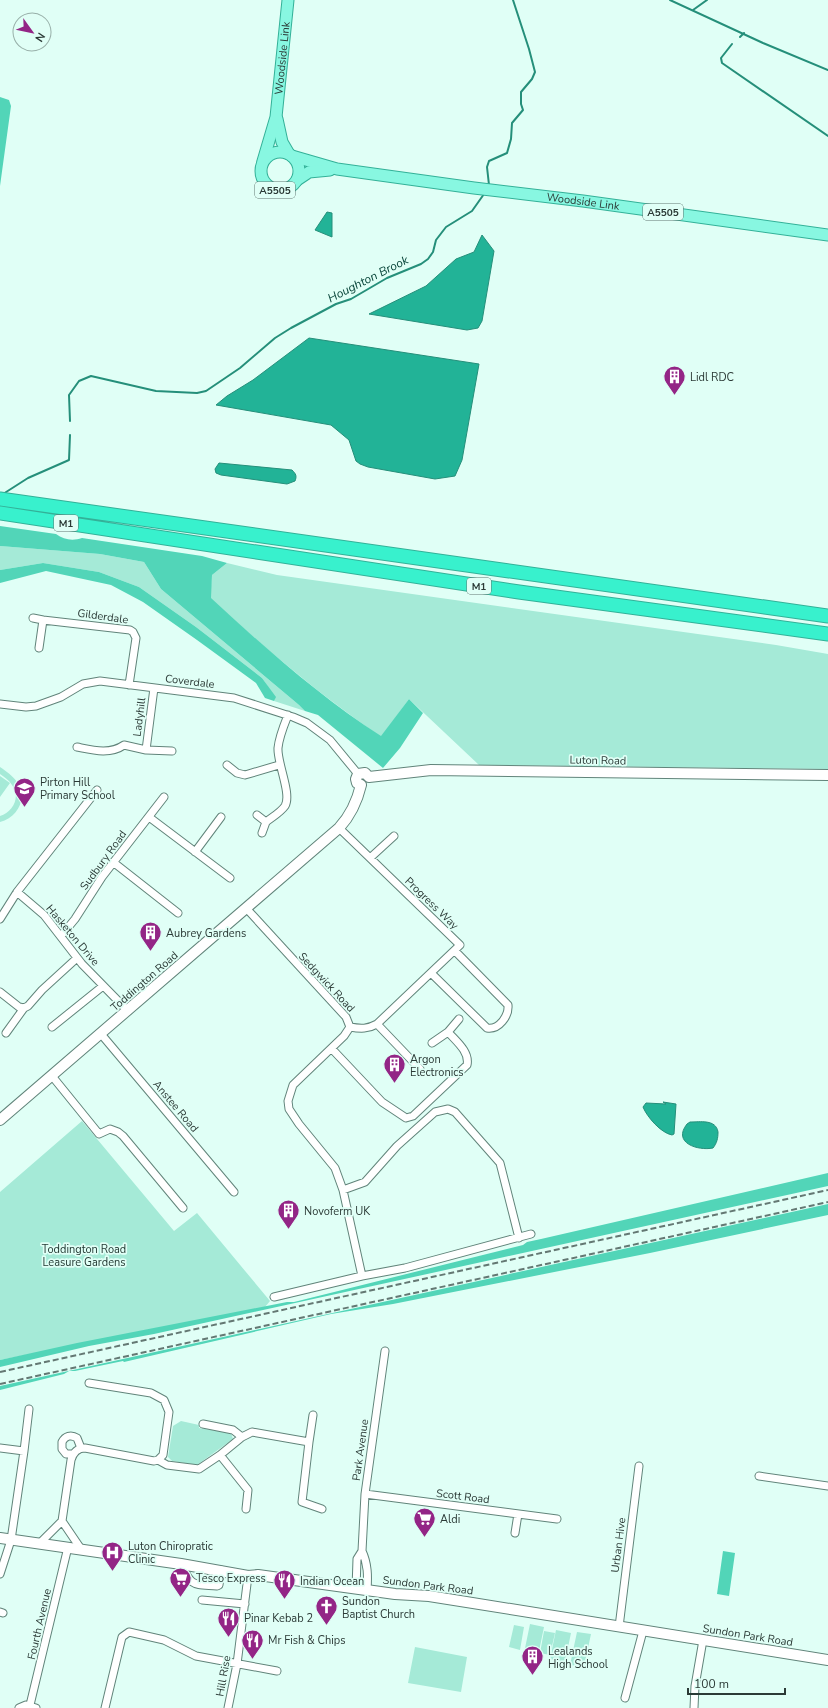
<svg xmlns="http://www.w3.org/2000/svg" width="828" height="1708" viewBox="0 0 828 1708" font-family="'Nunito Sans',sans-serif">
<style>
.green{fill:#a5ead7}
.forest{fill:#52d5b8}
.water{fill:#22b397;stroke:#258f7a}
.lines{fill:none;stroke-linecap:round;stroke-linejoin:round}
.stream{stroke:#258f7a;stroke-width:2}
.street-casing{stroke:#61847a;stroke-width:9}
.secondary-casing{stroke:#61847a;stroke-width:12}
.primary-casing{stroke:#33b198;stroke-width:13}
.highway-casing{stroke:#33b198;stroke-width:15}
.street{stroke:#fff;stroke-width:7}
.secondary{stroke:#fff;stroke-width:10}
.primary{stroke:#88f7e1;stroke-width:11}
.highway{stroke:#38f1cd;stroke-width:13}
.rail{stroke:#647873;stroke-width:2;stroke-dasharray:6 3;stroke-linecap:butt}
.labels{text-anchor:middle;stroke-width:3.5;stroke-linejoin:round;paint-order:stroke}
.shield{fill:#e0fff6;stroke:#617570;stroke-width:1}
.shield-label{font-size:10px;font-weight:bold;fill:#2b3a36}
.street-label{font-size:11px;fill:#2b3a36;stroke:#e0fff6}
.poi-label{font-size:11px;fill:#2b3a36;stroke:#e0fff6;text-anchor:start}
.park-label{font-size:11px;fill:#1f352f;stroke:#e0fff6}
.water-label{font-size:12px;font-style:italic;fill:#013f33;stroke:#e0fff6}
</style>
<rect width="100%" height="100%" fill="#e0fff6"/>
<path class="green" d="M0,546l100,8 44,8 17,27 138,116 6,6 -31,-10 1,-4 -13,-19 -66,-51 -57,-40 -40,-15 -56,-9 -43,7z
M227,563l50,12 499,70 52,9v115l-349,-4 -70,-66 -28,38c-61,-42 -117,-89 -171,-139l2,-23z
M0,767c6,4 13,9 17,15 11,16 1,35 -17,40v-6c13,-4 21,-19 12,-31 -3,-5 -8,-8 -12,-11z
M0,776l10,7 -10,14z
M82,1121l92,110 23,-18 73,88 -5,6 -265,53v-168z
M181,1421l18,4v3l32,5 2,6 -36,26 -25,-4 -4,-4 5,-31z
M530,1624l14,3 -6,29 -14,-3z
M514,1625l10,2 -4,23 -11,-3z
M556,1630l15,3 -6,29 -15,-3z
M544,1631l11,2 -5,22 -10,-2z
M577,1632l14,2 -7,33 -14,-2z
M415,1647l52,10 -6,35 -53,-9z"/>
<path class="forest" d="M0,97l9,3 2,6 -11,80z
M0,526l56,8c8,6 17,7 26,4l120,18 25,7 -15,12 -1,23c53,49 109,99 170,138l28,-37 14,14 -23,35 -17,20 -65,-53 -13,-4 -6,-6 -138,-116 -17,-27 -44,-8 -100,-8z
M43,563l56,9 40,15 57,40 66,51 14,19 -2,4 -9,-3 -9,-15 -59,-43 -54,-38 -32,-17 -65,-14 -46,12v-13z
M828,1173v13l-674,148 -65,12 -89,21v-7l77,-17 210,-41h7l229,-57 4,-3 14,-3z
M828,1204v11l-178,38 -257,51 -62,10 -207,48 -1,-1 -48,10h-6l-5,3 -64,16v-4z
M723,1551l12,2 -6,43 -12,-2z"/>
<path class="water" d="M327,212l5,1v24l-17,-7z
M482,235l12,16 -12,70 -4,7 -11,2 -98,-16 57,-28 30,-27 18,-7z
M309,338l170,26 -17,96 -7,16 -20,3 -67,-12 -8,-3 -4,-3 -7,-21 -18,-15 -115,-20 11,-9 26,-16z
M219,463l73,7c4,4 5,6 3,11l-8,3 -66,-9 -5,-2 -1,-4z
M663,1102l13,2 -2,30 -2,1c-11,-2 -25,-18 -29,-28l3,-4 20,1z
M690,1122c10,0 26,-3 28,10 0,6 -1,11 -5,16 -15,3 -41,-5 -26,-24z"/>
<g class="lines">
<path class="stream" d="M670,0l93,43 65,27
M693,10l14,-10
M740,37l4,-4
M732,44l-11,14 1,5 106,73
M489,185l-2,-18 2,-6 18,-8 4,-14 1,-16 11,-13 -2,-6v-12l11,-13 3,-7 -6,-23 -16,-49
M70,421l-1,-26 10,-14 12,-5 65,15 41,2 9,-2 34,-23 35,-30 16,-10 45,-24 15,-5 36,-21 34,-14 7,-5 5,-7 3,-12 10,-13 26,-16 12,-17
M3,494l25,-16 41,-18 1,-25"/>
<defs>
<path id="street" d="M33,618l10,2
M39,648l4,-28 87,10 3,2 3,6 -7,47
M0,704l26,3 10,-1 25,-9 22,-13 17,-3 134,17 59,19 14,6 23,17 28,34
M77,747c15,3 33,8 47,-2l22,5 26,1
M146,750l8,-62
M227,765l10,8 8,2 34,-10
M257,815l9,7c6,-5 14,-9 19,-16 7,-12 -8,-43 -7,-58 1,-11 6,-23 10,-33
M149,817l81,61
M339,828l121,117 -83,79c-9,5 -16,5 -27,3
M262,833l4,-11
M195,852l26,-35
M370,858l24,-22
M113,862l65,51
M17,892l80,-102
M246,908l100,109 4,10 -6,9 -51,49 -5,16 1,8 10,15 36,44 8,22 19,86 -88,21
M0,919l17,-27 27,23 38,49 46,47
M61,936l14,-17 27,-42 62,-80
M431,973l56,55c12,2 22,-12 21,-23l-53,-54
M0,992l19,15 5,1
M377,1024l43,45
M52,1027l51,-41
M448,1032l11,-13
M6,1033l18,-25 4,-2 14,-16 35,-32
M101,1034l133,158
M332,1049l50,53 24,16 7,-2 54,-51c3,-13 -11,-24 -19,-33l-16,11
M52,1076l47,58 11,-5 8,3 5,4 60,72
M343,1190l22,-8 32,-36 38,-34 13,-3 7,3 45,51 19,75
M362,1276l43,-8 126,-34
M203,1424l30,6 9,7
M309,1442l4,-27
M0,1448l24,3 -13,89 -11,34
M24,1451l5,-42
M73,1454h-7l-4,-5v-7c3,-6 9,-8 15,-4l4,10
M220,1455l28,35 -2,19
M158,1460l9,5 32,4 21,-14 22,-18 10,-5 57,10 -7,60 20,7
M759,1476l69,10
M365,1494l192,25
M62,1521l9,-61c2,-7 6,-12 14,-12l69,13 4,-1 5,-5 6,-43 -5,-12 -13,-7 -62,-10
M62,1521l19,28
M515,1533l3,-19
M39,1544l23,-23
M362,1551c6,13 6,25 5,39
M181,1564c11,23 11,20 36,22l2,-1 2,-15
M356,1589l1,-30 5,-8 3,-57 20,-143
M202,1600l43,4
M0,1612l3,1
M619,1627l20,-161
M625,1698l18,-67
M30,1705l38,-158
M19,1708l7,-3 10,3
M105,1708l17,-71 7,-5 35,8 32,16 81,15
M228,1708l9,-44 11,-88
M694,1708l1,-22 8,-46"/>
<path id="secondary" d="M369,777l62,-7 397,5
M361,785l-4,-2 -1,-4 2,-5 7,-1 4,4
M0,1120l339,-292c12,-13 18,-26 22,-43
M0,1538l181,26 67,12 10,-1 137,19 34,2 399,64"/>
<g id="primary">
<path d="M277,119l5,23 7,12"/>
<circle cx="280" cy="171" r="19"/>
<path id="s1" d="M292,156l45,13 137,19 109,13 245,34"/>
<path id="s2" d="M263,161l13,-44 12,-117"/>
<path d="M297,180l12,-8 21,-2"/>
</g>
<path id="highway" d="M0,499l828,117
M0,513l519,79 309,42"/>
</defs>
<use href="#street" class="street-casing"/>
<use href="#secondary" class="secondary-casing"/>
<use href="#primary" class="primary-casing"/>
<use href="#highway" class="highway-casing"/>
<use href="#street" class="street"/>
<use href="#secondary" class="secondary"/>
<use href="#primary" class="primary"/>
<use href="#highway" class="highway"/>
<path class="rail" d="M0,1372l828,-182
M0,1384l828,-182"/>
</g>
<defs>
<symbol id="building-pin" viewBox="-11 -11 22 30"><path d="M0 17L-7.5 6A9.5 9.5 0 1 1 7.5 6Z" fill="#932586" stroke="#e0fff6"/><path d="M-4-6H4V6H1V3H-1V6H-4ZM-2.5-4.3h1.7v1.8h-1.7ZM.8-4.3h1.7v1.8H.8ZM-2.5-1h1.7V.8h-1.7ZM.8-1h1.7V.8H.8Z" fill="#fff"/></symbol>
<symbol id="school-pin" viewBox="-11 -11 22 30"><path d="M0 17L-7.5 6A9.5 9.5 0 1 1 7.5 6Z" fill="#932586" stroke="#e0fff6"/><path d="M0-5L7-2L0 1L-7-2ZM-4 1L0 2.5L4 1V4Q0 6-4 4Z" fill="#fff"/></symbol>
<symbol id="supermarket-pin" viewBox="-11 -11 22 30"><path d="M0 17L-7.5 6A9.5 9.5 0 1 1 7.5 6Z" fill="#932586" stroke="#e0fff6"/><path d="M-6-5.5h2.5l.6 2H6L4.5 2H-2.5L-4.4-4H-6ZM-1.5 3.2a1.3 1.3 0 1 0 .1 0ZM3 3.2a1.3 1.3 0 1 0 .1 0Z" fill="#fff"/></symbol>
<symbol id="hospital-pin" viewBox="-11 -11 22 30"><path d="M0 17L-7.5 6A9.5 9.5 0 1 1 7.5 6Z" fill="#932586" stroke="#e0fff6"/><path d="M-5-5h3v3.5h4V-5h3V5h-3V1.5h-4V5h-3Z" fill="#fff"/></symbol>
<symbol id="restaurant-pin" viewBox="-11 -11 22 30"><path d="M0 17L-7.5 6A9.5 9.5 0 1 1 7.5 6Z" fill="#932586" stroke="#e0fff6"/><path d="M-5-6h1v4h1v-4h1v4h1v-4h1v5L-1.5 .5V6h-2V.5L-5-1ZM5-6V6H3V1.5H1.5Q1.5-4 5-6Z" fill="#fff"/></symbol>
<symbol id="church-pin" viewBox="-11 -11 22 30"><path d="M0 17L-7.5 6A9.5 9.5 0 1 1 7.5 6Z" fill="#932586" stroke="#e0fff6"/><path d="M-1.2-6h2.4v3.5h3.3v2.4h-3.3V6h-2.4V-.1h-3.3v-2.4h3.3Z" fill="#fff"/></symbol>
</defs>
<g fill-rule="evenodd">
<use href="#building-pin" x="662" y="364" width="25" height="34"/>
<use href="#school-pin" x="12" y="776" width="25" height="34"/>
<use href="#building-pin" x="138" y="920" width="25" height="34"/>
<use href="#building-pin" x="382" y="1052" width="25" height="34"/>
<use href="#building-pin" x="276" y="1198" width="25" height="34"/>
<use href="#supermarket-pin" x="412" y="1506" width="25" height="34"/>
<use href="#hospital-pin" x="100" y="1540" width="25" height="34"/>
<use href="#supermarket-pin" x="168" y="1566" width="25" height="34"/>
<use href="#restaurant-pin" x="272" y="1568" width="25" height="34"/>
<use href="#church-pin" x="314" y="1594" width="25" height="34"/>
<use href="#restaurant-pin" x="216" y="1606" width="25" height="34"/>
<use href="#restaurant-pin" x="240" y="1628" width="25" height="34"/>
<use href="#building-pin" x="520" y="1644" width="25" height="34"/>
</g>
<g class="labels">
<g class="shield">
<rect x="255" y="182" width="40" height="16" rx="3"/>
<rect x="643" y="204" width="40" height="16" rx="3"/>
<rect x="54" y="515" width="24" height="16" rx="3"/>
<rect x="467" y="578" width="24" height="16" rx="3"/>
</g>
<g class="shield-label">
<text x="275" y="194">A5505</text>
<text x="663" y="216">A5505</text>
<text x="66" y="527">M1</text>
<text x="479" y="590">M1</text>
</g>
<g class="street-label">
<text dy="4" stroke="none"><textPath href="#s2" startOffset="105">Woodside Link</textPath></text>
<text dy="4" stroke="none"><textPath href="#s1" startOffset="295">Woodside Link</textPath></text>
<text transform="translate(103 616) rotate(8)" y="4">Gilderdale</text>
<text transform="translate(190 681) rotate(7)" y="4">Coverdale</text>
<text transform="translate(139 717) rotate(-83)" y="4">Ladyhill</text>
<text transform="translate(598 760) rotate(1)" y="4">Luton Road</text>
<text transform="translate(103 860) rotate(-54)" y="4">Sudbury Road</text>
<text transform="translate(432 903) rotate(44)" y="4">Progress Way</text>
<text transform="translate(73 935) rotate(50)" y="4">Hasketon Drive</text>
<text transform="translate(144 981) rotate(-41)" y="4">Toddington Road</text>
<text transform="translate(327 982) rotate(47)" y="4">Sedgwick Road</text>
<text transform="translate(176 1106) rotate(50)" y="4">Anstee Road</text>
<text transform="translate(360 1450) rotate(-82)" y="4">Park Avenue</text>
<text transform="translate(463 1496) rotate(7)" y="4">Scott Road</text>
<text transform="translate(618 1545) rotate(-83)" y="4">Urban Hive</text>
<text transform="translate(428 1585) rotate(7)" y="4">Sundon Park Road</text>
<text transform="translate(39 1624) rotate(-77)" y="4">Fourth Avenue</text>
<text transform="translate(748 1635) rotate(9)" y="4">Sundon Park Road</text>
<text transform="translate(223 1676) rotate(-80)" y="4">Hill Rise</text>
</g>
<g class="poi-label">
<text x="690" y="381">Lidl RDC</text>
<text x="40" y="786">Pirton Hill<tspan x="40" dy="13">Primary School</tspan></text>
<text x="166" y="937">Aubrey Gardens</text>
<text x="410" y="1063">Argon<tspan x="410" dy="13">Electronics</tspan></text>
<text x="304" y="1215">Novoferm UK</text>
<text x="440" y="1523">Aldi</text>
<text x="128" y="1550">Luton Chiropratic<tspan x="128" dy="13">Clinic</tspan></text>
<text x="196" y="1582">Tesco Express</text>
<text x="300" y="1585">Indian Ocean</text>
<text x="342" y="1605">Sundon<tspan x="342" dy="13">Baptist Church</tspan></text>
<text x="244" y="1622">Pinar Kebab 2</text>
<text x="268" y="1644">Mr Fish &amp; Chips</text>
<text x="548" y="1655">Lealands<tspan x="548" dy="13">High School</tspan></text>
</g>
<g class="park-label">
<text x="84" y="1253">Toddington Road<tspan x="84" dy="13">Leasure Gardens</tspan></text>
</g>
<g class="water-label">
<text transform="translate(368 279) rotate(-27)" y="4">Houghton Brook</text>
</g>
</g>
<g transform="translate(32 32) rotate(123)"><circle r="19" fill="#e0fff6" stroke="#98b0a9"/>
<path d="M0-3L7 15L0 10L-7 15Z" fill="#932586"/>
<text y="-6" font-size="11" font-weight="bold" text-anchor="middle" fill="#2b3a36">N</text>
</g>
<path d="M688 1688v6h97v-6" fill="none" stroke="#2b3a36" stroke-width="2"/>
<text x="694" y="1688" font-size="12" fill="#2b3a36" stroke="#e0fff6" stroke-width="3" paint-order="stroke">100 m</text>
</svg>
